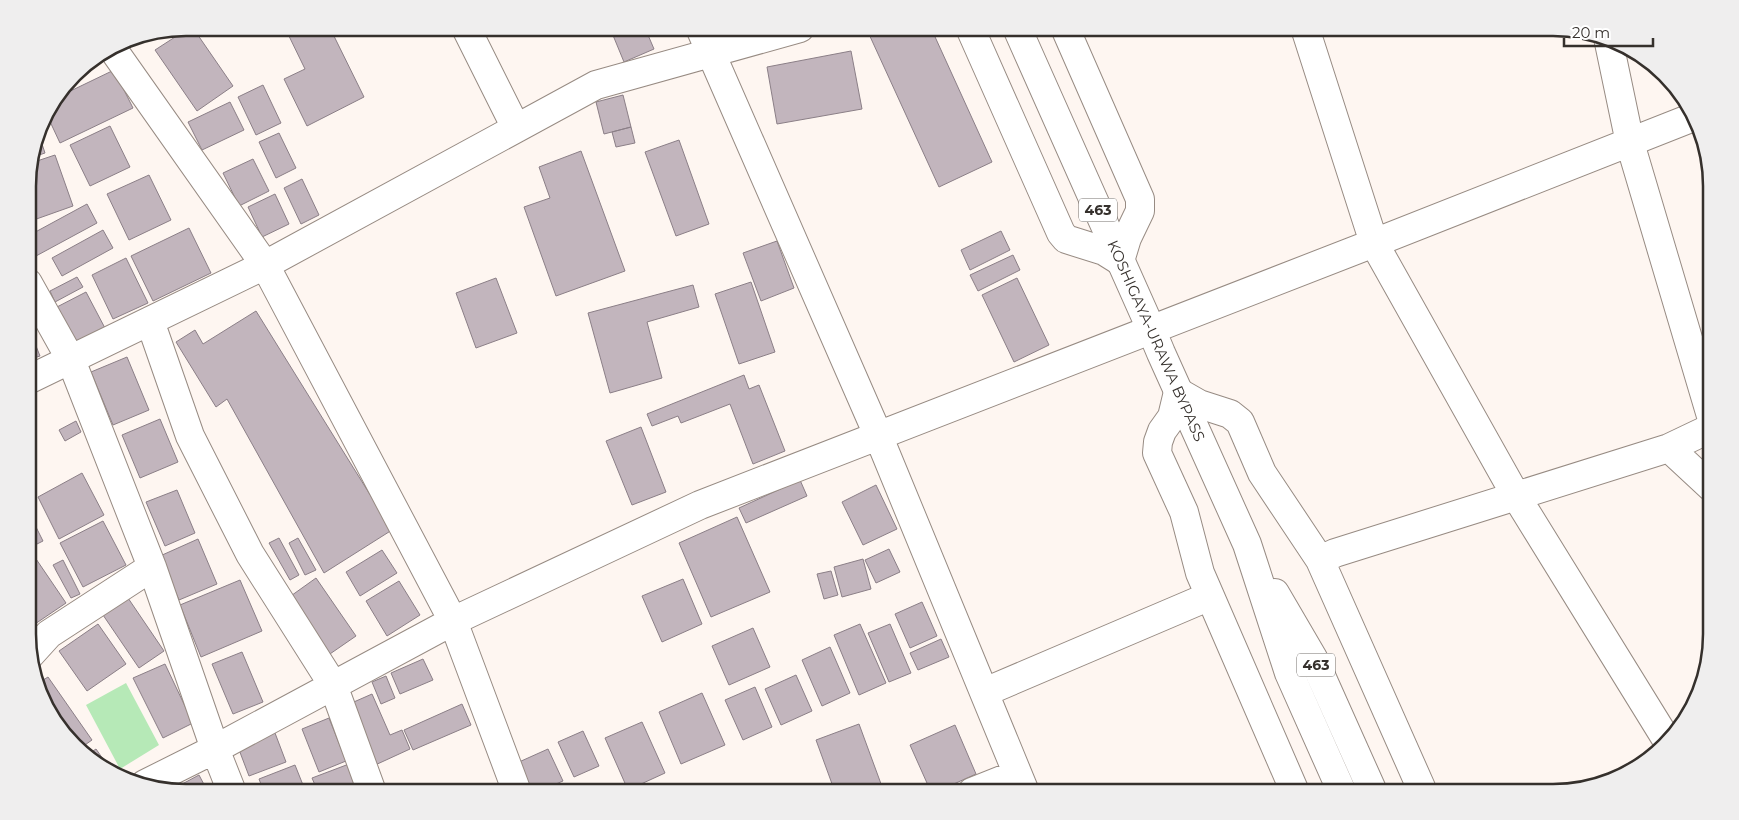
<svg xmlns="http://www.w3.org/2000/svg" width="1739" height="820" viewBox="0 0 1739 820" font-family="Montserrat,sans-serif">
<style>
.green{fill:#b6e9b7}
.building{fill:#c2b5bd;stroke:#8b7f87}
.lines{fill:none;stroke-linecap:round;stroke-linejoin:round}
.minor-casing{stroke:#978b83;stroke-width:30}
.highway-casing{stroke:#978b83;stroke-width:30}
.minor{stroke:#fff;stroke-width:28}
.highway{stroke:#fff;stroke-width:28}
.labels{text-anchor:middle;stroke-width:4.5;stroke-linejoin:round;paint-order:stroke}
.shield{fill:#fff;stroke:#726e6b;stroke-width:1}
.shield-label{font-size:14px;font-weight:bold;fill:#35302c}
.street-label{font-size:15px;fill:#35302c;stroke:#fff}
.rim{fill:none;stroke:#35302c;stroke-width:2.5}
</style>
<rect width="100%" height="100%" fill="#fef6f1"/>
<path class="green" d="M126,683l33,62 -39,24 -34,-64z"/>
<path class="building" d="M189,28h4l40,58 -36,25 -42,-61z
M246,28h14l-10,6z
M295,28h35l34,69 -57,29 -23,-47 21,-10 -18,-37z
M610,28h35l9,21 -30,13z
M877,28h54l61,134 -53,25 -71,-155z
M851,51l11,58 -85,15 -10,-57z
M114,70l19,38 -73,35 -14,-30 12,-16z
M263,85l18,38 -25,12 -18,-38z
M623,95l8,32 -27,7 -8,-32z
M230,102l14,28 -42,20 -14,-28z
M110,126l20,41 -40,19 -20,-41z
M631,127l4,16 -19,4 -4,-15z
M279,133l17,35 -20,10 -17,-36z
M39,135l6,18 -12,4z
M679,140l30,84 -33,12 -31,-84z
M581,151l44,120 -69,25 -32,-89 26,-9 -11,-31z
M55,155l18,51 -45,16v-47l3,-12z
M253,159l16,32 -30,15 -16,-33z
M149,175l22,45 -42,20 -22,-46z
M302,179l17,36 -18,9 -17,-36z
M275,194l14,30 -27,13 -14,-30z
M87,204l10,19 -61,33 -8,-15v-5z
M189,228l22,45 -58,28 -22,-45z
M103,230l10,18 -51,28 -10,-18z
M1001,231l9,19 -40,20 -9,-20z
M777,241l17,47 -33,13 -18,-48z
M1013,255l7,15 -42,21 -8,-16z
M126,258l22,45 -35,16 -21,-44z
M77,277l6,10 -28,15 -5,-11z
M496,278l21,55 -41,15 -20,-55z
M1017,278l32,67 -35,17 -32,-67z
M751,282l24,70 -36,12 -24,-70z
M693,285l6,22 -52,15 15,56 -52,15 -22,-80z
M86,292l20,38 -30,16 -21,-38z
M256,311l136,219 -68,43 -97,-174 -11,8 -40,-65 19,-12 8,14z
M28,326l12,30 -12,4z
M127,357l22,53 -36,15 -22,-53z
M744,375l5,14 10,-4 26,66 -32,13 -23,-60 -49,19 -3,-7 -26,10 -5,-12z
M160,419l18,43 -38,16 -18,-43z
M76,421l5,11 -16,9 -6,-11z
M641,427l25,65 -34,13 -26,-64z
M82,473l22,42 -45,24 -21,-42z
M800,480l7,16 -61,27 -7,-15z
M876,485l21,44 -34,16 -21,-43z
M177,490l18,43 -30,13 -19,-44z
M29,513l14,28 -14,7z
M737,517l33,75 -59,25 -32,-74z
M103,521l23,44 -43,22 -23,-44z
M279,538l20,37 -9,5 -21,-37z
M298,538l18,32 -11,5 -16,-32z
M198,539l19,45 -38,16 -19,-44z
M889,549l11,23 -24,11 -11,-23z
M382,550l15,23 -37,23 -14,-24z
M32,553l34,50 -34,23 -3,-6v-65z
M863,559l8,30 -29,8 -8,-30z
M63,560l17,34 -9,4 -18,-33z
M831,571l7,24 -14,4 -7,-25z
M316,578l40,58 -29,20 -39,-58z
M683,579l19,45 -40,18 -20,-46z
M240,580l22,51 -61,26 -21,-52z
M399,581l21,34 -33,21 -21,-35z
M128,598l36,53 -25,17 -36,-53z
M922,602l15,34 -27,12 -15,-34z
M98,624l28,40 -39,27 -28,-40z
M860,624l26,59 -27,12 -25,-60z
M890,624l21,49 -22,9 -21,-49z
M753,628l17,39 -41,18 -17,-39z
M941,639l8,18 -31,13 -8,-17z
M830,647l20,46 -28,13 -20,-46z
M242,652l21,50 -30,12 -21,-50z
M423,659l10,21 -33,14 -9,-21z
M165,664l28,59 -30,15 -30,-60z
M796,675l16,36 -31,14 -16,-36z
M386,676l9,22 -14,6 -9,-22z
M48,677l44,63 -10,7 -22,-16 -20,-49z
M755,687l17,40 -29,13 -18,-40z
M702,693l23,52 -44,19 -22,-52z
M372,694l18,41 12,-5 8,19 -37,17 -26,-61z
M462,704l9,21 -58,25 -9,-20z
M329,718l17,43 -27,11 -17,-43z
M642,722l23,51 -37,17 -23,-52z
M859,724l25,68h-49l-19,-52z
M955,725l21,49 -40,18h-5l-21,-47z
M583,731l16,35 -25,11 -16,-35z
M275,733l11,29 -37,14 -11,-29z
M96,749l14,20 -20,-16z
M548,749l15,32 -26,11h-5l-13,-30z
M349,764l11,28h-42l-6,-14z
M295,765l8,20 -19,7h-20l-5,-13z
M199,775l9,17h-22l-15,-2z"/>
<g class="lines">
<defs>
<path id="minor" d="M466,28l50,100
M700,28l178,407 147,357
M970,28l91,205 5,6 38,12 16,10 7,-23 13,-27v-12l-75,-171
M1305,28l69,215 142,253 152,246
M1608,38l22,105 81,273
M112,48l153,217 188,356 64,171
M28,283l43,77 81,207 63,182 17,43
M150,321l40,115 60,118 83,131 39,107
M28,380l237,-115 331,-180 204,-57
M1669,448l42,39
M1320,560l15,-7 334,-105 42,-20
M29,656l20,-22 103,-67
M985,692l225,-96
M145,784l70,-35 238,-128 247,-116 674,-262 317,-125
M972,792l45,-18
M1295,792l-95,-219 -16,-61 -27,-59 1,-11 4,-11 10,-14 6,-25 21,12 31,10 10,8 22,51 58,87 103,232"/>
<path id="highway" d="M1017,28l134,301 10,24 86,191 42,129 53,119
M1275,593l38,65 60,134"/>
</defs>
<use href="#minor" class="minor-casing"/>
<use href="#highway" class="highway-casing"/>
<use href="#minor" class="minor"/>
<use href="#highway" class="highway"/>
</g>
<g class="labels">
<g class="shield">
<rect x="1079" y="198.5" width="38" height="23" rx="4"/>
<rect x="1297" y="653.5" width="38" height="23" rx="4"/>
</g>
<g class="shield-label">
<text x="1098" y="215">463</text>
<text x="1316" y="670">463</text>
</g>
<g class="street-label">
<text transform="translate(1156 341) rotate(66)" y="5">KOSHIGAYA-URAWA BYPASS</text>
</g>
</g>
<path d="M0 0H1739V820H0ZM186 36H1553A150 150 0 0 1 1703 186V634A150 150 0 0 1 1553 784H186A150 150 0 0 1 36 634V186A150 150 0 0 1 186 36Z" fill="#efeeee" fill-rule="evenodd"/>
<path class="rim" d="M186 36H1553A150 150 0 0 1 1703 186V634A150 150 0 0 1 1553 784H186A150 150 0 0 1 36 634V186A150 150 0 0 1 186 36Z"/>
<path d="M1564 38v8h89v-8" fill="none" stroke="#35302c" stroke-width="2.5"/>
<text x="1572" y="38" font-size="15" fill="#35302c" stroke="#ffffff" stroke-width="4" paint-order="stroke">20 m</text>
</svg>
